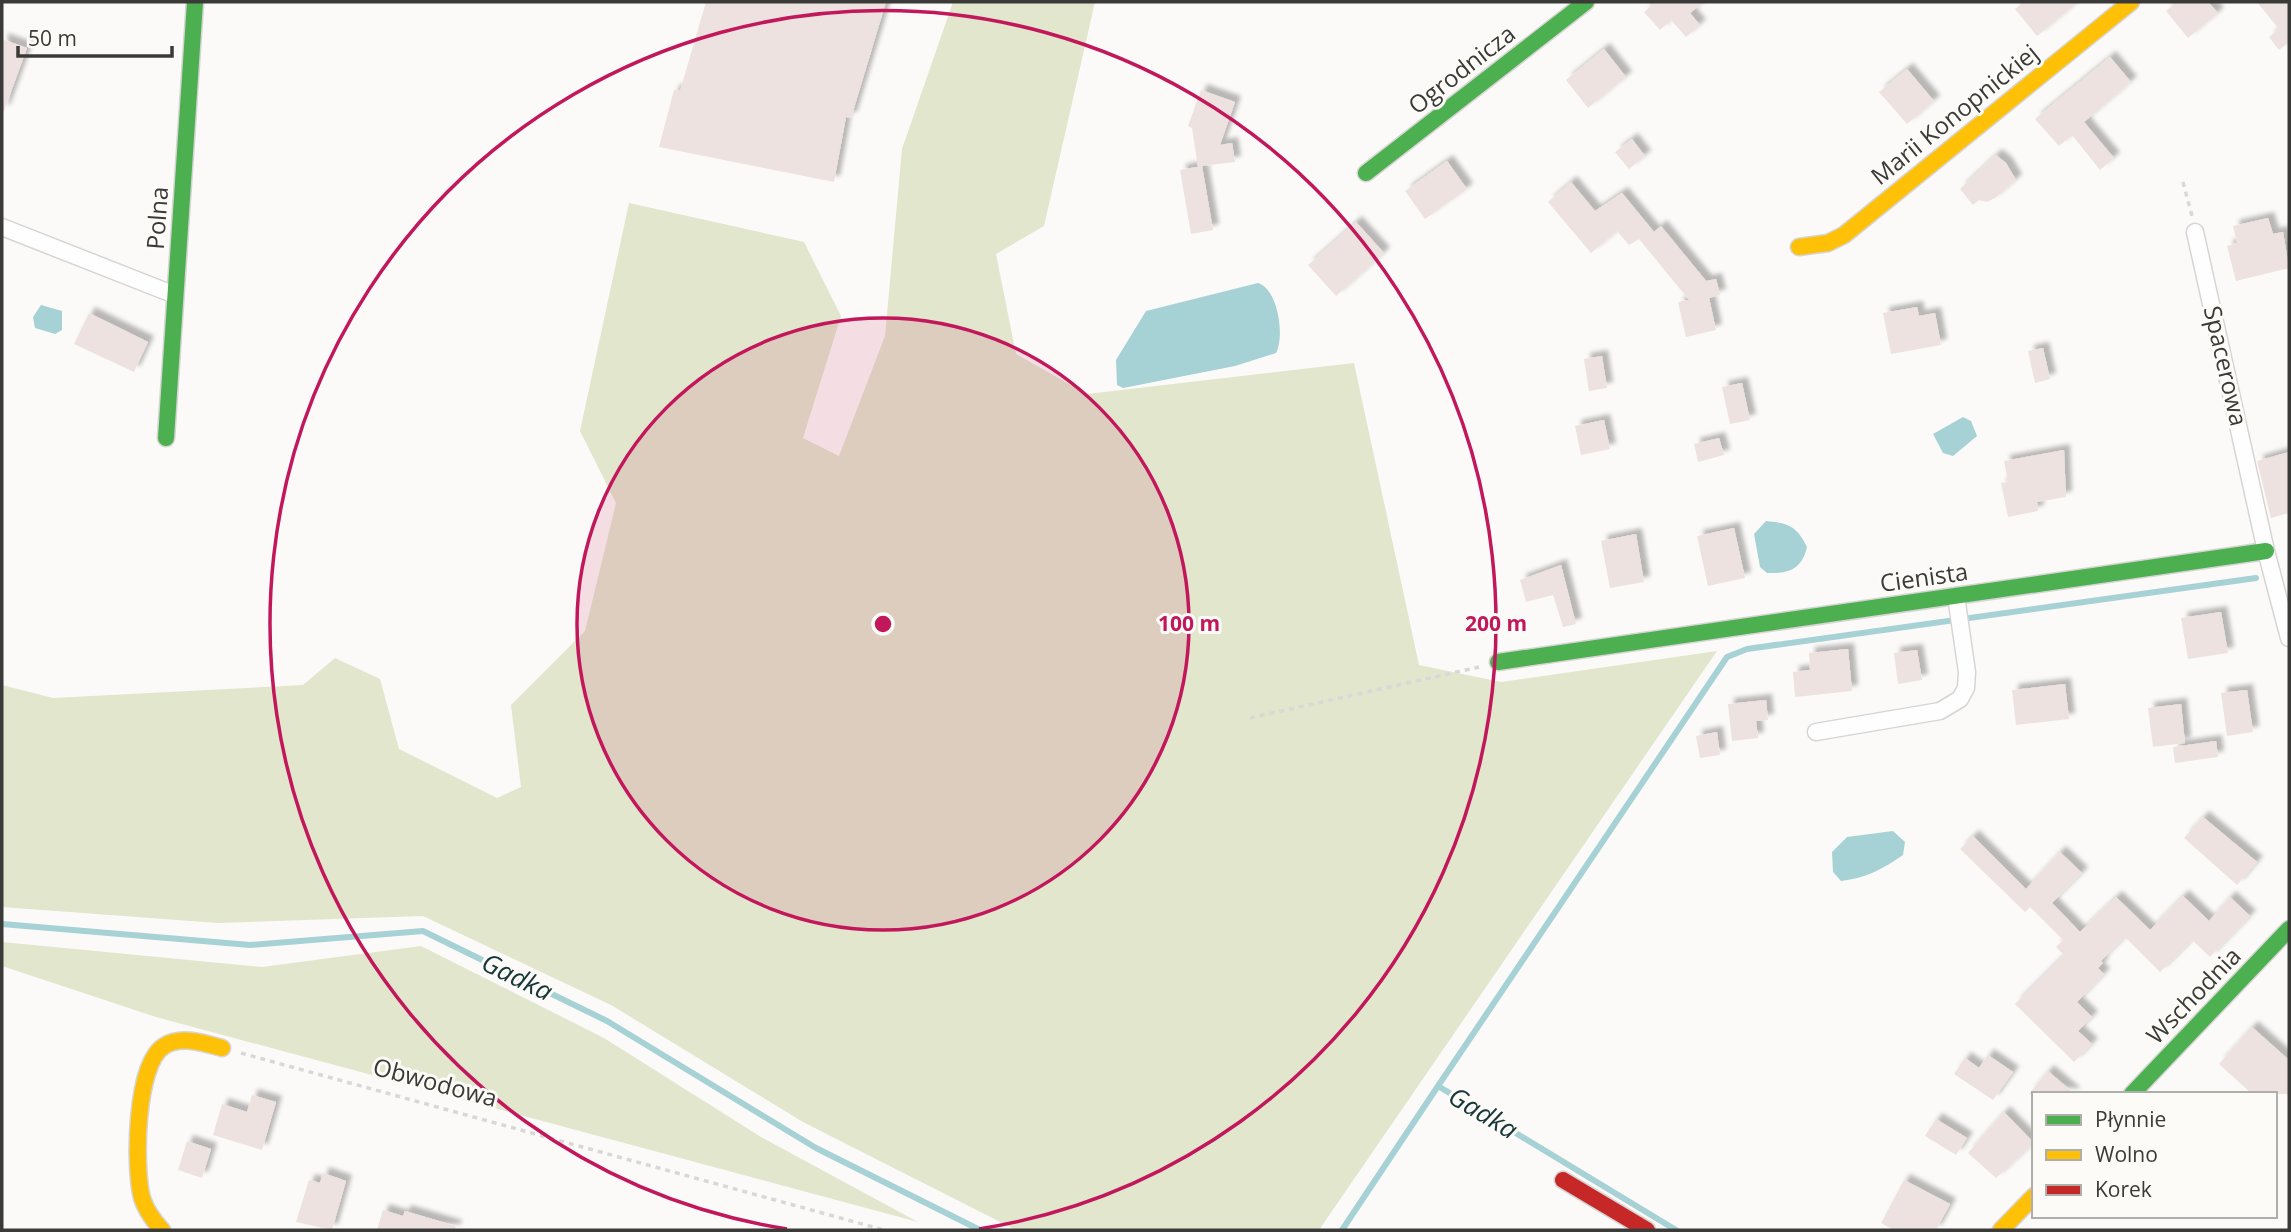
<svg xmlns="http://www.w3.org/2000/svg" width="2291" height="1232" viewBox="0 0 2291 1232" font-family="'Open Sans',sans-serif">
<style>
.green{fill:#e1e6cd}
.water{fill:#a6d1d5}
.lines{fill:none;stroke-linecap:round;stroke-linejoin:round}
.stream{stroke:#a6d1d5;stroke-width:6}
.building{fill:#ede2df;filter:url(#shadow)}
.street-casing{stroke:#d6d5d4;stroke-width:19}
.fast-casing{stroke:#d6d5d4;stroke-width:19}
.slow-casing{stroke:#d6d5d4;stroke-width:19}
.jam-casing{stroke:#d6d5d4;stroke-width:19}
.path{stroke:#d8d8d6;stroke-width:3.5;stroke-dasharray:5 5;stroke-linecap:butt}
.street{stroke:#fefefe;stroke-width:16}
.fast{stroke:#4caf50;stroke-width:16}
.slow{stroke:#ffc107;stroke-width:16}
.jam{stroke:#c62828;stroke-width:16}
.ring{fill:none;stroke:#c2185b;stroke-width:3.5}
.labels{text-anchor:middle;stroke-width:6;stroke-linejoin:round;paint-order:stroke}
.street-label{font-size:24px;fill:#3a3a38;stroke:#fcfbf7}
.water-label{font-size:26px;font-style:italic;fill:#163639;stroke:#fcfbf7}
.centre{fill:#c2185b;stroke:#fcfbf7;stroke-width:3.5}
.ring-label{font-size:21px;text-anchor:middle;font-weight:bold;fill:#c2185b;stroke:#fcfbf7;stroke-width:6;stroke-linejoin:round;paint-order:stroke}
</style>
<defs>
<filter id="shadow"><feDropShadow dx="6" dy="-6" stdDeviation="2" flood-color="#0004"/></filter>
</defs>
<rect width="100%" height="100%" fill="#fbfaf8"/>
<path class="green" d="M953,2h142l-51,224 -48,28 20,100 71,40 267,-31 65,302 82,17 216,-31 -398,579h-303l-213,-108 -192,-117 -188,-89 -205,7 -216,-16v-222l51,13 250,-13 32,-27 45,21 19,70 98,49 24,-11 -10,-82 74,-74 31,-128 -36,-72 49,-228 175,39 37,74 -38,122 36,18 46,-120 17,-187z
M2,942l260,25 159,-21 183,92 157,99 157,85 -762,-205 -154,-51z"/>
<path class="water" d="M1258,283c20,6 27,53 18,70l-41,13 -112,22 -6,-3 -1,-25 30,-49z
M41,305l21,6v19l-7,4 -20,-6 -2,-11z
M1963,417l8,4 6,15 -24,20 -10,-3 -10,-19z
M1766,521c22,2 31,5 41,26 -5,22 -18,27 -40,26l-7,-6 -6,-33z
M1893,831l12,11 -2,13c-20,14 -37,23 -62,26l-8,-9 -1,-20 15,-15z"/>
<g class="lines">
<path class="stream" d="M2,924l248,21 173,-14 184,90 209,127 164,82
M1438,1086l289,-429 20,-8 509,-71
M1342,1230l96,-144 238,144"/>
</g>
<path class="building" d="M706,2h180l-35,116 -5,-1 -12,65 -175,-35 15,-57 6,1z
M1656,2h48l-14,11 10,12 -14,12 -15,-17 -11,10 -16,-18z
M2024,2h54l-41,34 -22,-27z
M2177,2h31l10,11 -30,25 -22,-27z
M2257,2h32v40l-10,8 -10,-13 10,-8z
M2,39l25,9 -23,63h-2z
M1604,49l22,28 -38,31 -22,-28z
M2110,57l21,25 -47,40 30,36 -14,12 -28,-35 -13,11 -24,-27z
M1907,69l27,32 -27,23 -28,-32z
M1201,90l34,12 -15,43 12,-2 3,19 -33,4 11,64 -22,4 -11,-64 22,-4 -4,1 -6,-39 -4,-2z
M1632,139l13,17 -16,13 -14,-17z
M1996,155l10,8 10,17 -21,18 -8,4 -8,-2 -6,5 -13,-16z
M1447,161l20,28 -42,30 -20,-28z
M1571,182l24,29 27,-18 32,39 7,-6 45,55 10,-2 4,16 -11,3 7,32 -30,7 -8,-35 11,-2 -50,-61 -10,6 -12,-14 -26,22 -43,-51z
M2268,218l5,16 10,-2 6,36 -53,13 -9,-35 10,-3 -4,-17z
M1356,222l28,31 -48,43 -28,-31z
M1917,307l2,9 16,-3 6,32 -50,9 -8,-41z
M89,313l59,29 -14,30 -60,-28z
M2043,348l7,31 -15,4 -7,-32z
M1602,356l5,32 -18,3 -5,-32z
M1742,383l8,37 -20,4 -8,-37z
M1604,420l6,29 -29,6 -6,-29z
M1719,438l5,17 -26,7 -4,-18z
M2064,450l2,47 -29,5 1,9 -30,6 -7,-34 7,-1 -4,-21z
M2289,452v61l-18,5 -14,-57z
M1734,528l11,50 -37,8 -11,-50z
M1636,534l8,48 -34,6 -9,-47z
M1561,565l15,59 -13,3 -10,-32 -27,7 -6,-22z
M2221,612l7,41 -40,6 -7,-41z
M1848,649l4,42 -57,6 -2,-25 17,-2 -1,-17z
M1917,650l5,30 -24,4 -4,-31z
M2065,684l4,35 -53,6 -4,-35z
M2247,690l6,42 -26,4 -6,-43z
M1766,700l2,20 -12,1 2,17 -26,3 -4,-37z
M2181,704l4,39 -32,4 -5,-39z
M1717,732l3,23 -20,3 -4,-22z
M2216,741l2,16 -43,6 -2,-16z
M2203,817l54,45 -20,23 -53,-47z
M1973,836l53,53 34,-37 22,21 -30,30 28,29 36,-35 34,33 33,-34 26,25 21,-24 20,19 -40,41 -18,-17 -32,32 -35,-35 -24,24 2,2 -5,5 6,6 -27,28 15,15 -14,14 14,13 -18,18 -59,-58 49,-49 -8,-8 7,-7 -33,-33 -5,5 -65,-63z
M2252,1027l37,33v34h-37l-33,-30z
M1988,1055l25,17 -20,28 -39,-26 11,-16 14,10z
M2048,1071l27,23h-46z
M252,1095l24,7 -14,48 -49,-15 9,-31 25,8z
M2004,1112l30,31 -38,35 -28,-25z
M1936,1119l31,19 -11,17 -31,-19z
M187,1141l24,8 -9,29 -24,-8z
M323,1173l23,8 -14,49 -36,-8 13,-42 11,3z
M1904,1180l46,24 -14,26h-42l-13,-7z
M383,1210l20,6 2,-5 51,15 -1,4h-78z"/>
<g class="lines">
<defs>
<path id="street" d="M2,227l173,68
M2195,232l71,319 23,87
M1816,732l124,-21 20,-12 6,-11 1,-16 -11,-76"/>
<path id="fast" d="M1366,173l220,-171
M166,438l29,-436
M1498,662l768,-111
M2132,1094l157,-165"/>
<path id="slow" d="M1799,247l29,-4 16,-8 287,-233
M162,1230c-9,-10 -16,-19 -20,-32 -8,-30 -7,-134 22,-152 17,-11 40,-3 58,2
M2001,1230l33,-34"/>
<path id="jam" d="M1563,1180l84,50"/>
</defs>
<use href="#street" class="street-casing"/>
<use href="#fast" class="fast-casing"/>
<use href="#slow" class="slow-casing"/>
<use href="#jam" class="jam-casing"/>
<path class="path" d="M2183,182l9,34
M1250,718l229,-51
M241,1053l643,177"/>
<use href="#street" class="street"/>
<use href="#fast" class="fast"/>
<use href="#slow" class="slow"/>
<use href="#jam" class="jam"/>
</g>
<circle cx="883" cy="624" r="306" fill="#c2185b" fill-opacity=".12"/>
<g class="ring">
<circle cx="883" cy="624" r="306"/>
<path d="M787 1229A613 613 0 1 1 979 1229"/>
</g>
<g class="labels">
<g class="street-label">
<text transform="translate(1462 70) rotate(-38)" y="8">Ogrodnicza</text>
<text transform="translate(1955 115) rotate(-39)" y="8">Marii Konopnickiej</text>
<text transform="translate(158 218) rotate(-86)" y="8">Polna</text>
<text transform="translate(2225 366) rotate(77)" y="8">Spacerowa</text>
<text transform="translate(1924 578) rotate(-8)" y="8">Cienista</text>
<text transform="translate(2194 996) rotate(-46)" y="8">Wschodnia</text>
<text transform="translate(435 1083) rotate(15)" y="8">Obwodowa</text>
</g>
<g class="water-label">
<text transform="translate(517 977) rotate(26)" y="9">Gadka</text>
<text transform="translate(1483 1113) rotate(31)" y="9">Gadka</text>
</g>
</g>
<circle cx="883" cy="624" r="10" class="centre"/>
<g class="ring-label">
<text x="1189" y="631">100 m</text>
<text x="1496" y="631">200 m</text>
</g>
<rect width="2291" height="1232" fill="none" stroke="#3a3a38" stroke-width="7"/>
<rect x="2032" y="1092" width="245" height="126" fill="#fcfbf7" stroke="#aeaeab" stroke-width="2"/>
<rect x="2046" y="1115" width="35" height="10" fill="#4caf50" stroke="#aeaeab" stroke-width="2"/>
<text x="2095" y="1127" font-size="21" fill="#3a3a38">Płynnie</text>
<rect x="2046" y="1150" width="35" height="10" fill="#ffc107" stroke="#aeaeab" stroke-width="2"/>
<text x="2095" y="1162" font-size="21" fill="#3a3a38">Wolno</text>
<rect x="2046" y="1185" width="35" height="10" fill="#c62828" stroke="#aeaeab" stroke-width="2"/>
<text x="2095" y="1197" font-size="21" fill="#3a3a38">Korek</text>
<path d="M18 46v10h154v-10" fill="none" stroke="#3a3a38" stroke-width="3.5"/>
<text x="28" y="46" font-size="21" fill="#3a3a38" stroke="#fcfbf7" stroke-width="5" paint-order="stroke">50 m</text>
</svg>
